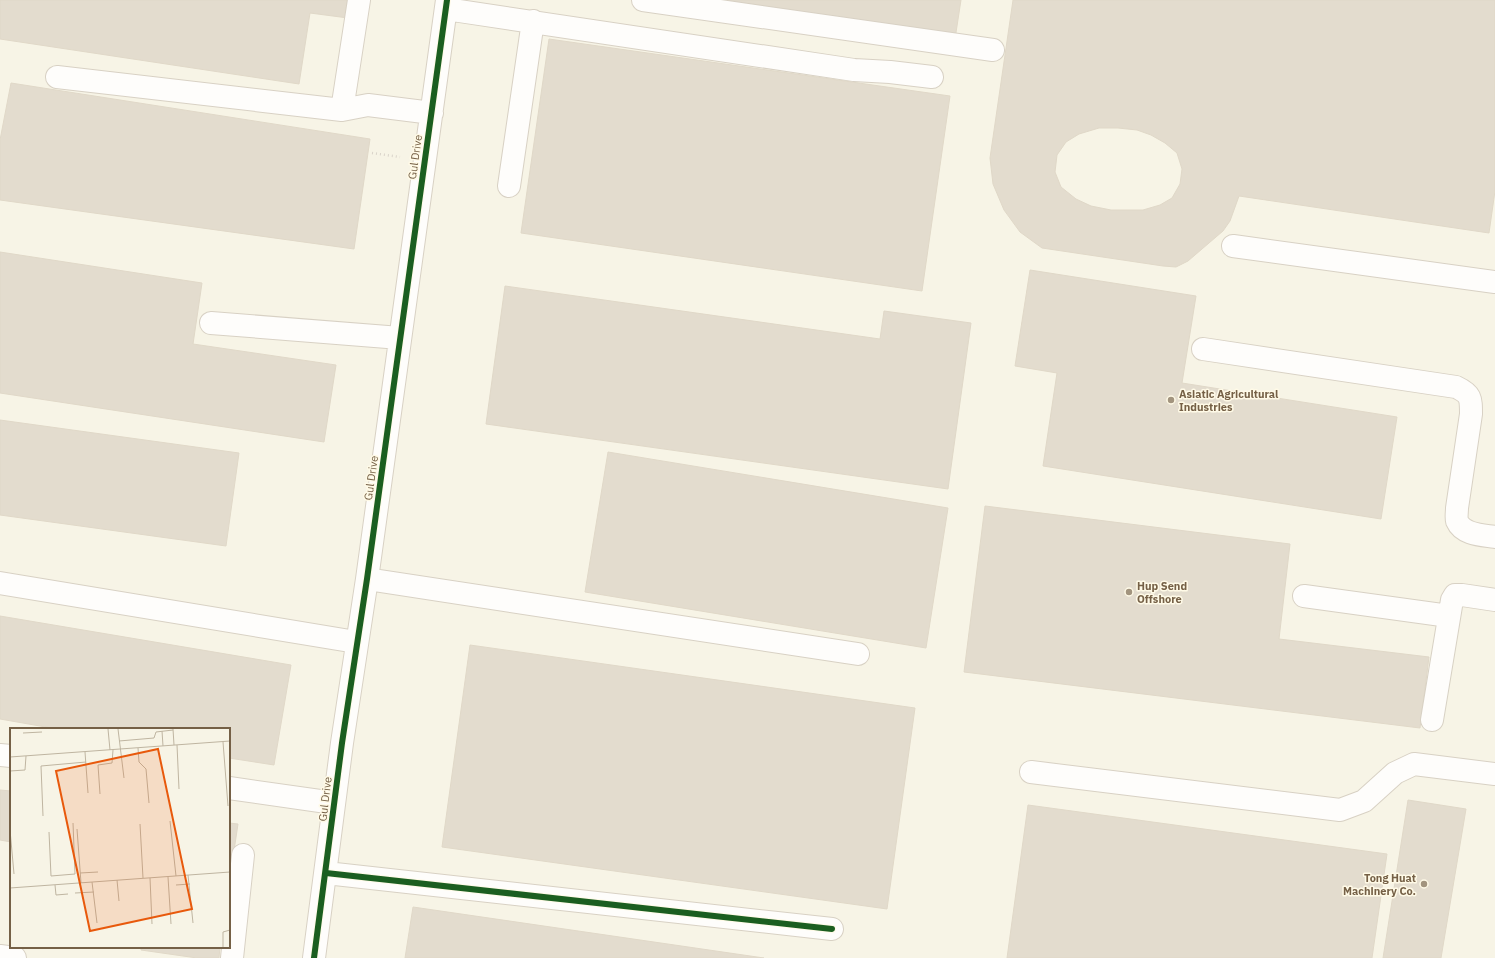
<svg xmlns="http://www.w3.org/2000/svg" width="1495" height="958" viewBox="0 0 1495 958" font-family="'IBM Plex Sans',sans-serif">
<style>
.building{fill:#e3dcce;stroke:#e0d8c8;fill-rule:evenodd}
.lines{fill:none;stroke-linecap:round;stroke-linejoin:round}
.minor-casing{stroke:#d8d1c4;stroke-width:24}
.path{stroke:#dad4ca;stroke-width:2.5;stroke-dasharray:1 3;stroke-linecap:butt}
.minor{stroke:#fefdfb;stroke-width:22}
.cycleway-casing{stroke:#fffae7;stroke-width:8}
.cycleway{stroke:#1b5e20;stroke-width:6}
.poi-dot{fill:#a2947e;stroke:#fffae7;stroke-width:1.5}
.labels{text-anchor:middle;stroke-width:3;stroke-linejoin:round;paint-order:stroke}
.street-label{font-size:11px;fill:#756046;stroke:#fffae7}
.poi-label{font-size:11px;font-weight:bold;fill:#756046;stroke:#fffae7;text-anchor:start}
.inset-road{fill:none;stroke:#bfb5a1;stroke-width:1}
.view{fill:#e8590c;fill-opacity:0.15;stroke:#e8590c;stroke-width:2}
.inset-edge{fill:none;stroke:#756046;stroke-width:2}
</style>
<rect width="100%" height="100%" fill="#f7f4e6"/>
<path class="building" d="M0,0h351l-3,18 -38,-5 -11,71 -299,-45z
M706,0h255l-6,39z
M1013,0h482v191l-6,42 -250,-37 -9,25 -7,10 -35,30 -12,6 -13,-1 -121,-18 -22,-16 -16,-22 -11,-26 -3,-26zM1099,128h19l19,2 14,5 14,8 12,10 5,16 -2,15 -8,14 -12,7 -17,5h-32l-20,-4 -15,-7 -15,-12 -6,-15 2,-17 9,-13 13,-8z
M549,39l401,57 -28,195 -401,-58z
M11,83l359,56 -16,110 -354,-49v-60z
M0,252l202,31 -9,61 143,21 -12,77 -324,-49z
M1030,270l166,26 -14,87 215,34 -16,102 -338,-53 14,-93 -42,-7z
M505,286l375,53 4,-28 87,12 -23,166 -462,-65z
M0,420l239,33 -13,93 -226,-31z
M608,452l340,56 -22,140 -341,-56z
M985,506l305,38 -11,95 150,18 -9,71 -456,-56z
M0,616l291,49 -17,100 -45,-7v-29h-172l-57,-10z
M470,645l445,63 -28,201 -445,-62z
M0,790l11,1v51l-11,-2z
M1408,800l58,9 -25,149h-58z
M1028,805l359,49 -15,104h-365z
M229,823l9,1 -9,60z
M413,907l351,51h-359z
M141,947h79l-1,11h-22l-56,-8z"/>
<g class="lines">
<defs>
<path id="minor" d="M643,0l350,50
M446,9l408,61 36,2 42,5
M57,77l285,33 26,-5 64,8
M342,110l17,-110
M509,186l24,-165
M1233,246l262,36
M211,323l189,15
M1203,349l253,38c15,7 15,11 15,27l-14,94c0,4 -1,10 0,13 6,14 26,14 38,16
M367,579l491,75
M0,583l356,59
M1304,596l145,20
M1432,720l20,-120 3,-5h7l33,5
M0,755l11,1
M1031,772l309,38 24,-9 31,-28 19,-9 81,10
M229,788l105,15
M326,873l506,56
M0,956l15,2
M232,958l11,-103
M314,958l28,-215 25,-164 80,-579"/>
</defs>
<use href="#minor" class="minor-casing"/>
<path class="path" d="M372,153l28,4"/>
<use href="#minor" class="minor"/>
<defs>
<path id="cycleway" d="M326,873l506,56
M314,958l28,-215 25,-164 80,-579"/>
</defs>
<use href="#cycleway" class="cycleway-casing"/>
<use href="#cycleway" class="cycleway"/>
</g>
<g class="poi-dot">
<circle cx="1171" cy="400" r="4"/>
<circle cx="1129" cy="592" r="4"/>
<circle cx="1424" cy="884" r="4"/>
</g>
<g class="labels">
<g class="street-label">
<text transform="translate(415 157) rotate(-82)" y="4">Gul Drive</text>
<text transform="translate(371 478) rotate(-82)" y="4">Gul Drive</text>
<text transform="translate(325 799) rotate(-83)" y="4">Gul Drive</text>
</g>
<g class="poi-label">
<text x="1179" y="398">Asiatic Agricultural<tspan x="1179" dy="13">Industries</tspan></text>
<text x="1137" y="590">Hup Send<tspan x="1137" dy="13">Offshore</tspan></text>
<text x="1416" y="882" text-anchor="end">Tong Huat<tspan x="1416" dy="13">Machinery Co.</tspan></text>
</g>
</g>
<g transform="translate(10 728)">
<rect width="220" height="220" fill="#f7f4e6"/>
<path class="inset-road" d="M98,1l2,21M108,1l6,49M163,1l1,16M152,3l1,15M13,5l19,-1M109,13l35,-3 2,-6 17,-2M213,14l5,64M167,17l2,44M128,20l1,14 7,7 3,34M75,24l3,41M0,29l220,-16M0,43l15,-1 1,-14M90,66l-2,-29 14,-2 1,-13M33,88l-2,-50 45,-4M160,93l6,55M130,96l3,54M67,101l4,54M0,102l4,44M39,104l2,44 24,-2 -2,-51M70,145l18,-1M178,147l5,48M158,149l3,47M140,150l2,46M107,152l2,21M82,154l5,41M45,157l1,10 12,-1M166,157l14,-1M0,160l220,-16M65,165l19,-1M213,219v-15l7,-2"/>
<path class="view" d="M148,21l34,160 -102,22 -34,-160z"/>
<rect width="220" height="220" class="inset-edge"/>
</g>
</svg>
